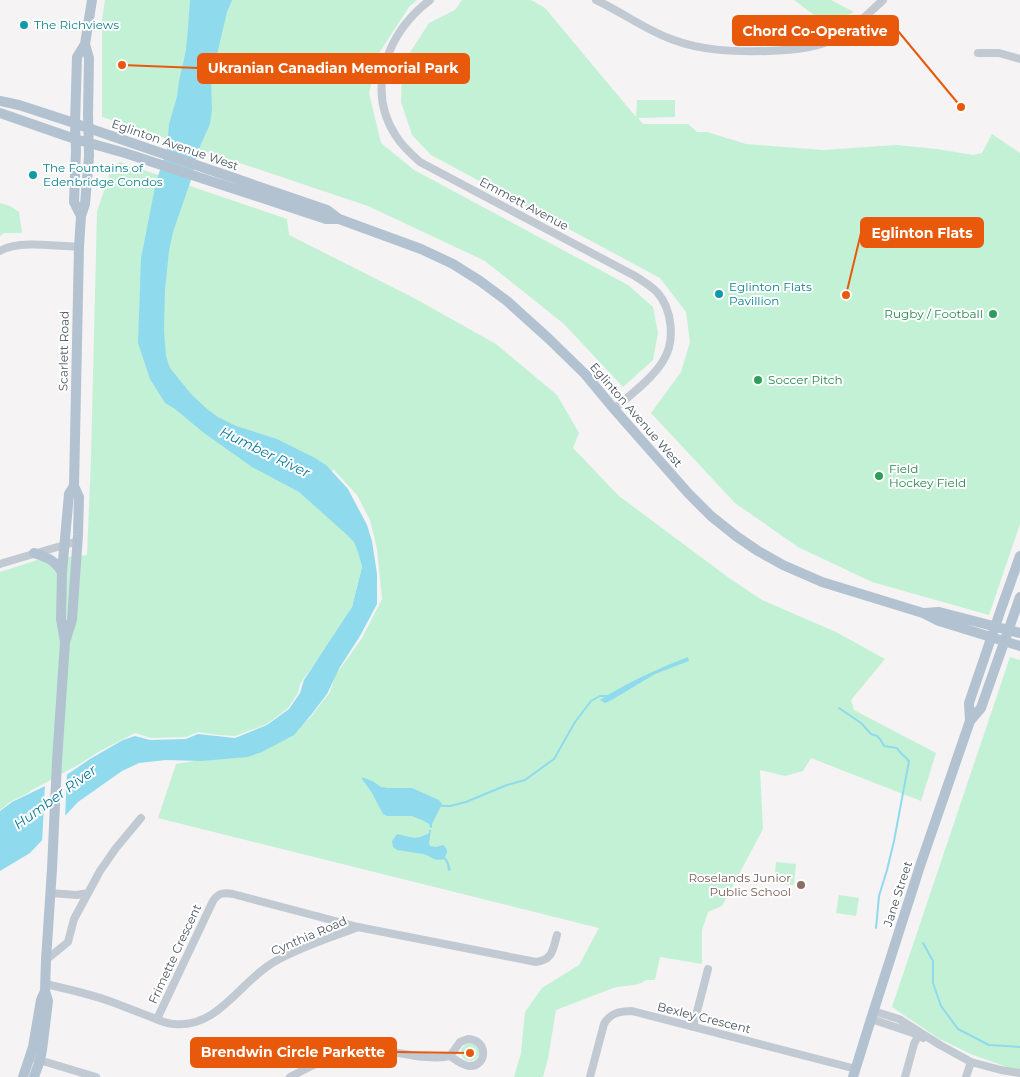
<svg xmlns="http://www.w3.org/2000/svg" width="1020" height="1077" viewBox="0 0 1020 1077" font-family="Montserrat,sans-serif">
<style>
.green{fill:#c3f1d5}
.water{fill:#90daee}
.pier{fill:#f5f3f3}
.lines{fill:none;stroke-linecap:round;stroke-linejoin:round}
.stream{stroke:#90daee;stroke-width:2}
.minor{stroke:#c1cad2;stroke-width:8}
.major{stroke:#b3c2d1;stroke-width:10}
.culture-dot{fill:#0f9aa8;stroke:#fff;stroke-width:2}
.leisure-dot{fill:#2e9e5b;stroke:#fff;stroke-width:2}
.education-dot{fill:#8d6e63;stroke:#fff;stroke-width:2}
.labels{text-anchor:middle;stroke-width:4;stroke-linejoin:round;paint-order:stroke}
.culture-label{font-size:12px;fill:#0d838f;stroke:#fff;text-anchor:start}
.street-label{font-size:12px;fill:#4a5661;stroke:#fff}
.leisure-label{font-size:12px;fill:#27864d;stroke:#fff;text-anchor:start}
.education-label{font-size:12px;fill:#785e54;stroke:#fff;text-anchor:end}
.water-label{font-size:14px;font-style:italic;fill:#0c7c9b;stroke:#fff}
.leader{fill:none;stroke:#e8590c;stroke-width:2}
.callout-dot{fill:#e8590c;stroke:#fff;stroke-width:2}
.callout{fill:#e8590c;stroke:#e8590c;stroke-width:2}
.callout-label{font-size:14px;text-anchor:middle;font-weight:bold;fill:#fff}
</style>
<rect width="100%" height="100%" fill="#f5f3f3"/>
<path class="green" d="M105,0h312l-8,7 -30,46 -10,40 12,50 33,27 214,115 25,22 5,26 -5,27 -30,27 -59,-63 -79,-63 -117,-55 -266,-89v-97z
M462,0h69l14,8 91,109 1,-17h38v17l-37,1 5,6h45l9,8h10l39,12 77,6 73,-5 41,4 36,6 9,-2 10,-19 28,19v371l-31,91 -117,-33 -74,-35 -63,-44 -84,-90 30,-41 9,-30 -4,-30 -26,-34 -229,-123 -19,-20 -11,-33 1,-37 27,-42 26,-13z
M794,0h37l23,12 -27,13z
M120,162l167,57 2,16 123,62 84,47 61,51 22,38 -6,15 46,48 110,82 33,22 74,32 49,27 -34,41 3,10 82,43 -15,48 -110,-43 -8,13 -18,5 -25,-6 3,59 -41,77 -14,6 -6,18v34l-42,-7 -5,23h-9c-8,7 -23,5 -33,8l-57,22 -8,49 -5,18h-29l7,-24 4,-41 17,-24 37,-23 20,-37 -441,-110 18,-54 43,-7 62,-19 28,-19 21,-27 5,-16 27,-38 20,-39 -5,-50 -7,-29 -13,-25 -24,-26 -14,33 37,40 6,25 -10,40 -20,32 -32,45 -2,9 -10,15 -21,16 -32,12 -17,-1 -20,-3 -12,5 -35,1 -16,-5 -35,18 -22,14 -48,26v1l-20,10 -10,8v-238l37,-12 50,-5 4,-97 6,-246 13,-40 8,-9z
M0,203l10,3 9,6 3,21h-18l-4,3z
M1010,657l10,3v409h-7l-40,-14 -35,-17 -46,-31z
M776,862l20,2 -2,21 -20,-2z
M839,895l20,3 -3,18 -20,-3z
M461 1052a9 9 0 1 1 18 0a9 9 0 1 1-18 0Z"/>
<path class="water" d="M190,0h42l-5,12 -16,68 1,29 -2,15 -12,27 -6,26 -19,55 -4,19 -4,39 -1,40 2,26 4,12 21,26 16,15 11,8 18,9 41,13 38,19 11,7 22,24 19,36 5,16 5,33v30l-17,32 -20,31 -13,27 -16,21 -17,20 -32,17 -14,5 -47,4 -35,-1 -27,3 -17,8 -44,31 -48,51 -30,18v-60l12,-9 50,-24 28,-19 33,-19 12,-4 15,4 36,-1 12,-5 37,4 32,-13 22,-16 11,-16 4,-13 48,-73 10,-40 -4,-15 -4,-10 -8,-8 -47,-42 -47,-25 -48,-34 -29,-24 -10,-6 -15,-24 -12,-36 3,-85 15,-76 11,-33 2,-25 8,-27 2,-16 7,-31 2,-22z
M688,657l1,4 -34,13 -45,27 -5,2 -5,-3c28,-18 57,-31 88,-43z
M362,777l12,5 7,5 7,1h24l27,12 3,4 -10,20v4l-2,-1 -1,-3 -7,-4 -10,-4h-25l-4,-2 -11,-21 -10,-14z
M429,830h2l-2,13 1,3 6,1 7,-2c5,4 5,7 2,12l3,4 3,9 -3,1 -1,-7 -3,-5c-9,3 -13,-3 -21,-5 -8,-1 -17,-3 -26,-4l-4,-3 -1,-6 5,-7c14,3 18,7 32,-1z"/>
<path class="pier" d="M67,772l-2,47 -23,25 3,-60z"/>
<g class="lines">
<path class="stream" d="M839,708l22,15 10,11 6,2 3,3 4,7 13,2 2,3 10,10 -15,80 -7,29 -8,26 -3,32
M441,806h9l16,-4 41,-17 18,-5 29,-21 21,-37 16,-21 9,-5h7
M923,943l10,18v22l8,23 17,23 31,16 31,2"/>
<path class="minor" d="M430,0c-42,32 -65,89 -34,136 6,10 15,18 24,26l215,114c8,5 16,10 22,16 15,17 19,49 6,69 -10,17 -34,35 -49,48
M596,0c26,12 48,29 75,39 31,12 64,13 97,12 22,-1 43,-2 64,-11 20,-10 35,-25 51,-40
M978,53h21l21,6
M0,251c17,-11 58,-5 79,-4
M0,564l13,-4 65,-19
M50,893l27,2 11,-2
M46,960l22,-18 6,-23 26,-48 16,-23 25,-30
M45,984c23,5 45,10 67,18 13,5 26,10 39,15 7,3 14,6 22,7 45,5 66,-42 101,-62 26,-15 56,-24 84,-35
M873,1011l26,8 41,26 31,17 30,8 19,3
M157,1019l56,-118c5,-8 11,-9 20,-7l125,33 178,35c17,-2 17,-13 21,-27
M871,1019l42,14 10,5
M693,1027l15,-58
M468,1039c21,1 19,28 1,27 -7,-1 -13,-6 -19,-10l10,-14z
M36,1059l60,18
M290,1077c27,-14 55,-30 87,-27 24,2 50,11 73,6
M590,1077l14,-53c6,-11 16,-13 28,-13l224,58
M905,1077l9,-33 4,-8
M966,1077l5,-15"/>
<path class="major" d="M0,101l19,4 46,15 262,90 12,9 82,30 32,15 27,17 27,20 41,37 37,36 29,35 74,84 23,23 25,20 22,15 25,14 39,17 101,31 16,8 81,25
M0,113l75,26 50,14 201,66h13
M81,216l-7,-14 2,-52 -1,-26 2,-67 8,-13 7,-44
M34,553c15,5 20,7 28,19
M924,613l15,-1 81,21
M65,642l7,-22 6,-85 1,-38 -5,-11 5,-239 2,-31 4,-12 4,-48 -1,-42 1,-56 -4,-14
M970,721l11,-13 39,-111
M23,1077l10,-30 8,-47 4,-9
M34,1077l6,-17 2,-10 6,-49 -3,-10 1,-31 6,-91 5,-108 8,-119 -4,-23 1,-47 7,-78 5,-8
M853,1077l18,-58 50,-156 49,-142 -1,-18 31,-91 20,-56"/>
</g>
<g class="culture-dot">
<circle cx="24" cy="25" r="5"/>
<circle cx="33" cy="175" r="5"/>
<circle cx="719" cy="294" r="5"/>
</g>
<g class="leisure-dot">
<circle cx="993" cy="314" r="5"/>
<circle cx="758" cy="380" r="5"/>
<circle cx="879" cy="476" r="5"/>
</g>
<circle class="education-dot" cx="801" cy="885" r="5"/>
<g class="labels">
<g class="culture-label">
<text x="34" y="29">The Richviews</text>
<text x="43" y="172">The Fountains of<tspan x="43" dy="14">Edenbridge Condos</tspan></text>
<text x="729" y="291">Eglinton Flats<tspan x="729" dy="14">Pavillion</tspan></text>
</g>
<g class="street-label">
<text transform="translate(175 145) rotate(19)" y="4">Eglinton Avenue West</text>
<text transform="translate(524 204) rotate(28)" y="4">Emmett Avenue</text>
<text transform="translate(64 351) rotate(-89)" y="4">Scarlett Road</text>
<text transform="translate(636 415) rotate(49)" y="4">Eglinton Avenue West</text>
<text transform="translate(898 894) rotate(-72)" y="4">Jane Street</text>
<text transform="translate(309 936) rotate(-23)" y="4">Cynthia Road</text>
<text transform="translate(175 954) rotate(-65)" y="4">Frimette Crescent</text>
<text transform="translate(704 1018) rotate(14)" y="4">Bexley Crescent</text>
</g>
<g class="leisure-label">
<text x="983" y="318" text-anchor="end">Rugby / Football</text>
<text x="768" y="384">Soccer Pitch</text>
<text x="889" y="473">Field<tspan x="889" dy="14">Hockey Field</tspan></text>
</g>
<g class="education-label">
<text x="791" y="882">Roselands Junior<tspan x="791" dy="14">Public School</tspan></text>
</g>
<g class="water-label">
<text transform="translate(265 452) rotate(26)" y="5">Humber River</text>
<text transform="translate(55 797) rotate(-36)" y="5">Humber River</text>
</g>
</g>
<path class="leader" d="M961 107L898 31M122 65L198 68M846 295L861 233M470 1053L396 1052"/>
<g class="callout-dot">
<circle cx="961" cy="107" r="5"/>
<circle cx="122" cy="65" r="5"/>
<circle cx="846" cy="295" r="5"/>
<circle cx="470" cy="1053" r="5"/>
</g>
<g class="callout">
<rect x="733" y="16" width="165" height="29" rx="5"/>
<rect x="198" y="54" width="271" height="29" rx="5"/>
<rect x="861" y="218" width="122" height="29" rx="5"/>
<rect x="191" y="1038" width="205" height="29" rx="5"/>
</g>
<g class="callout-label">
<text x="815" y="36">Chord Co-Operative</text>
<text x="333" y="73">Ukranian Canadian Memorial Park</text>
<text x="922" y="238">Eglinton Flats</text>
<text x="293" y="1057">Brendwin Circle Parkette</text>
</g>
</svg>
